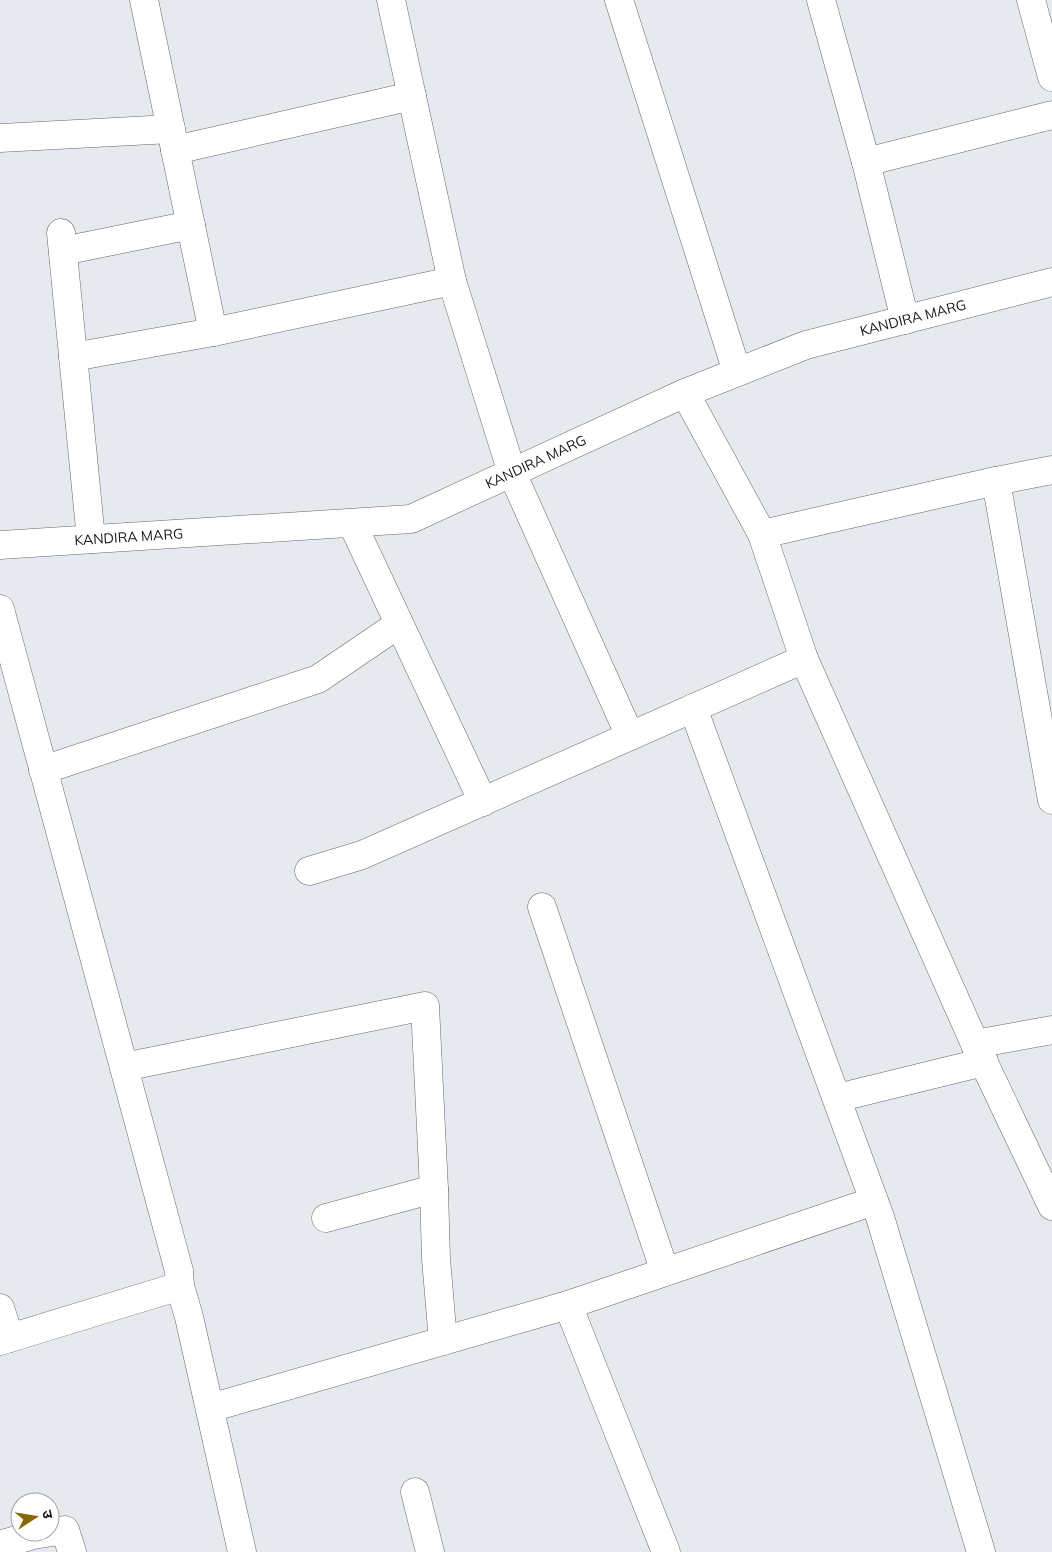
<svg xmlns="http://www.w3.org/2000/svg" width="1052" height="1552" viewBox="0 0 1052 1552" font-family="Mulish,'Noto Sans Devanagari',sans-serif">
<style>
.lines{fill:none;stroke-linecap:round;stroke-linejoin:round}
.minor-casing{stroke:#65686b;stroke-width:29}
.minor{stroke:#fff;stroke-width:28}
.labels{text-anchor:middle;stroke-width:5;stroke-linejoin:round;paint-order:stroke}
.street-label{font-size:14px;fill:#161718;stroke:#fff}
</style>
<rect width="100%" height="100%" fill="#e6e9ed"/>
<g class="lines">
<defs>
<g id="minor">
<path d="M144,0l69,332"/>
<path d="M391,0l61,281 60,192 118,263"/>
<path d="M619,0l118,372"/>
<path d="M821,0l45,162 39,158"/>
<path d="M1031,0l21,77"/>
<path d="M0,138l171,-9"/>
<path d="M175,150l237,-54"/>
<path d="M866,162l186,-47"/>
<path d="M61,233l30,306"/>
<path d="M63,251l128,-26"/>
<path d="M73,357l140,-25 239,-51"/>
<path d="M685,393l77,141 42,125 171,385 77,162"/>
<path d="M996,481l56,319"/>
<path d="M352,523l131,279"/>
<path d="M762,534l234,-53 56,-11"/>
<path id="s1" d="M0,545l411,-26 274,-126 121,-48 246,-63"/>
<path d="M0,609l179,662 1,15 9,31 53,235"/>
<path d="M693,708l187,509 101,335"/>
<path d="M43,770l275,-91 81,-55"/>
<path d="M309,871l53,-16 442,-196"/>
<path d="M542,907l123,365"/>
<path d="M975,1044l77,-14"/>
<path d="M124,1067l301,-61 9,183 2,70 7,82"/>
<path d="M837,1098l147,-36"/>
<path d="M326,1218l108,-29"/>
<path d="M568,1305l98,247"/>
<path d="M0,1308l10,30"/>
<path d="M0,1341l180,-55"/>
<path d="M210,1408l358,-103 306,-104"/>
<path d="M415,1492l15,60"/>
<path d="M0,1545l33,-10 32,-5 7,22"/>
</g>
</defs>
<use href="#minor" class="minor-casing"/>
<use href="#minor" class="minor"/>
</g>
<g class="labels">
<g class="street-label">
<text dy="5" stroke="none"><textPath href="#s1" startOffset="954">KANDIRA MARG</textPath></text>
<text dy="5" stroke="none"><textPath href="#s1" startOffset="549">KANDIRA MARG</textPath></text>
<text dy="5" stroke="none"><textPath href="#s1" startOffset="129">KANDIRA MARG</textPath></text>
</g>
</g>
<g transform="translate(35 1517) rotate(78)"><circle r="24" fill="#ffffff" stroke="#a2a2a3"/>
<path d="M0-4L9 19L0 12L-9 19Z" fill="#896705"/>
<text y="-8" font-size="14" font-weight="bold" text-anchor="middle" fill="#161718">उ</text>
</g>
</svg>
